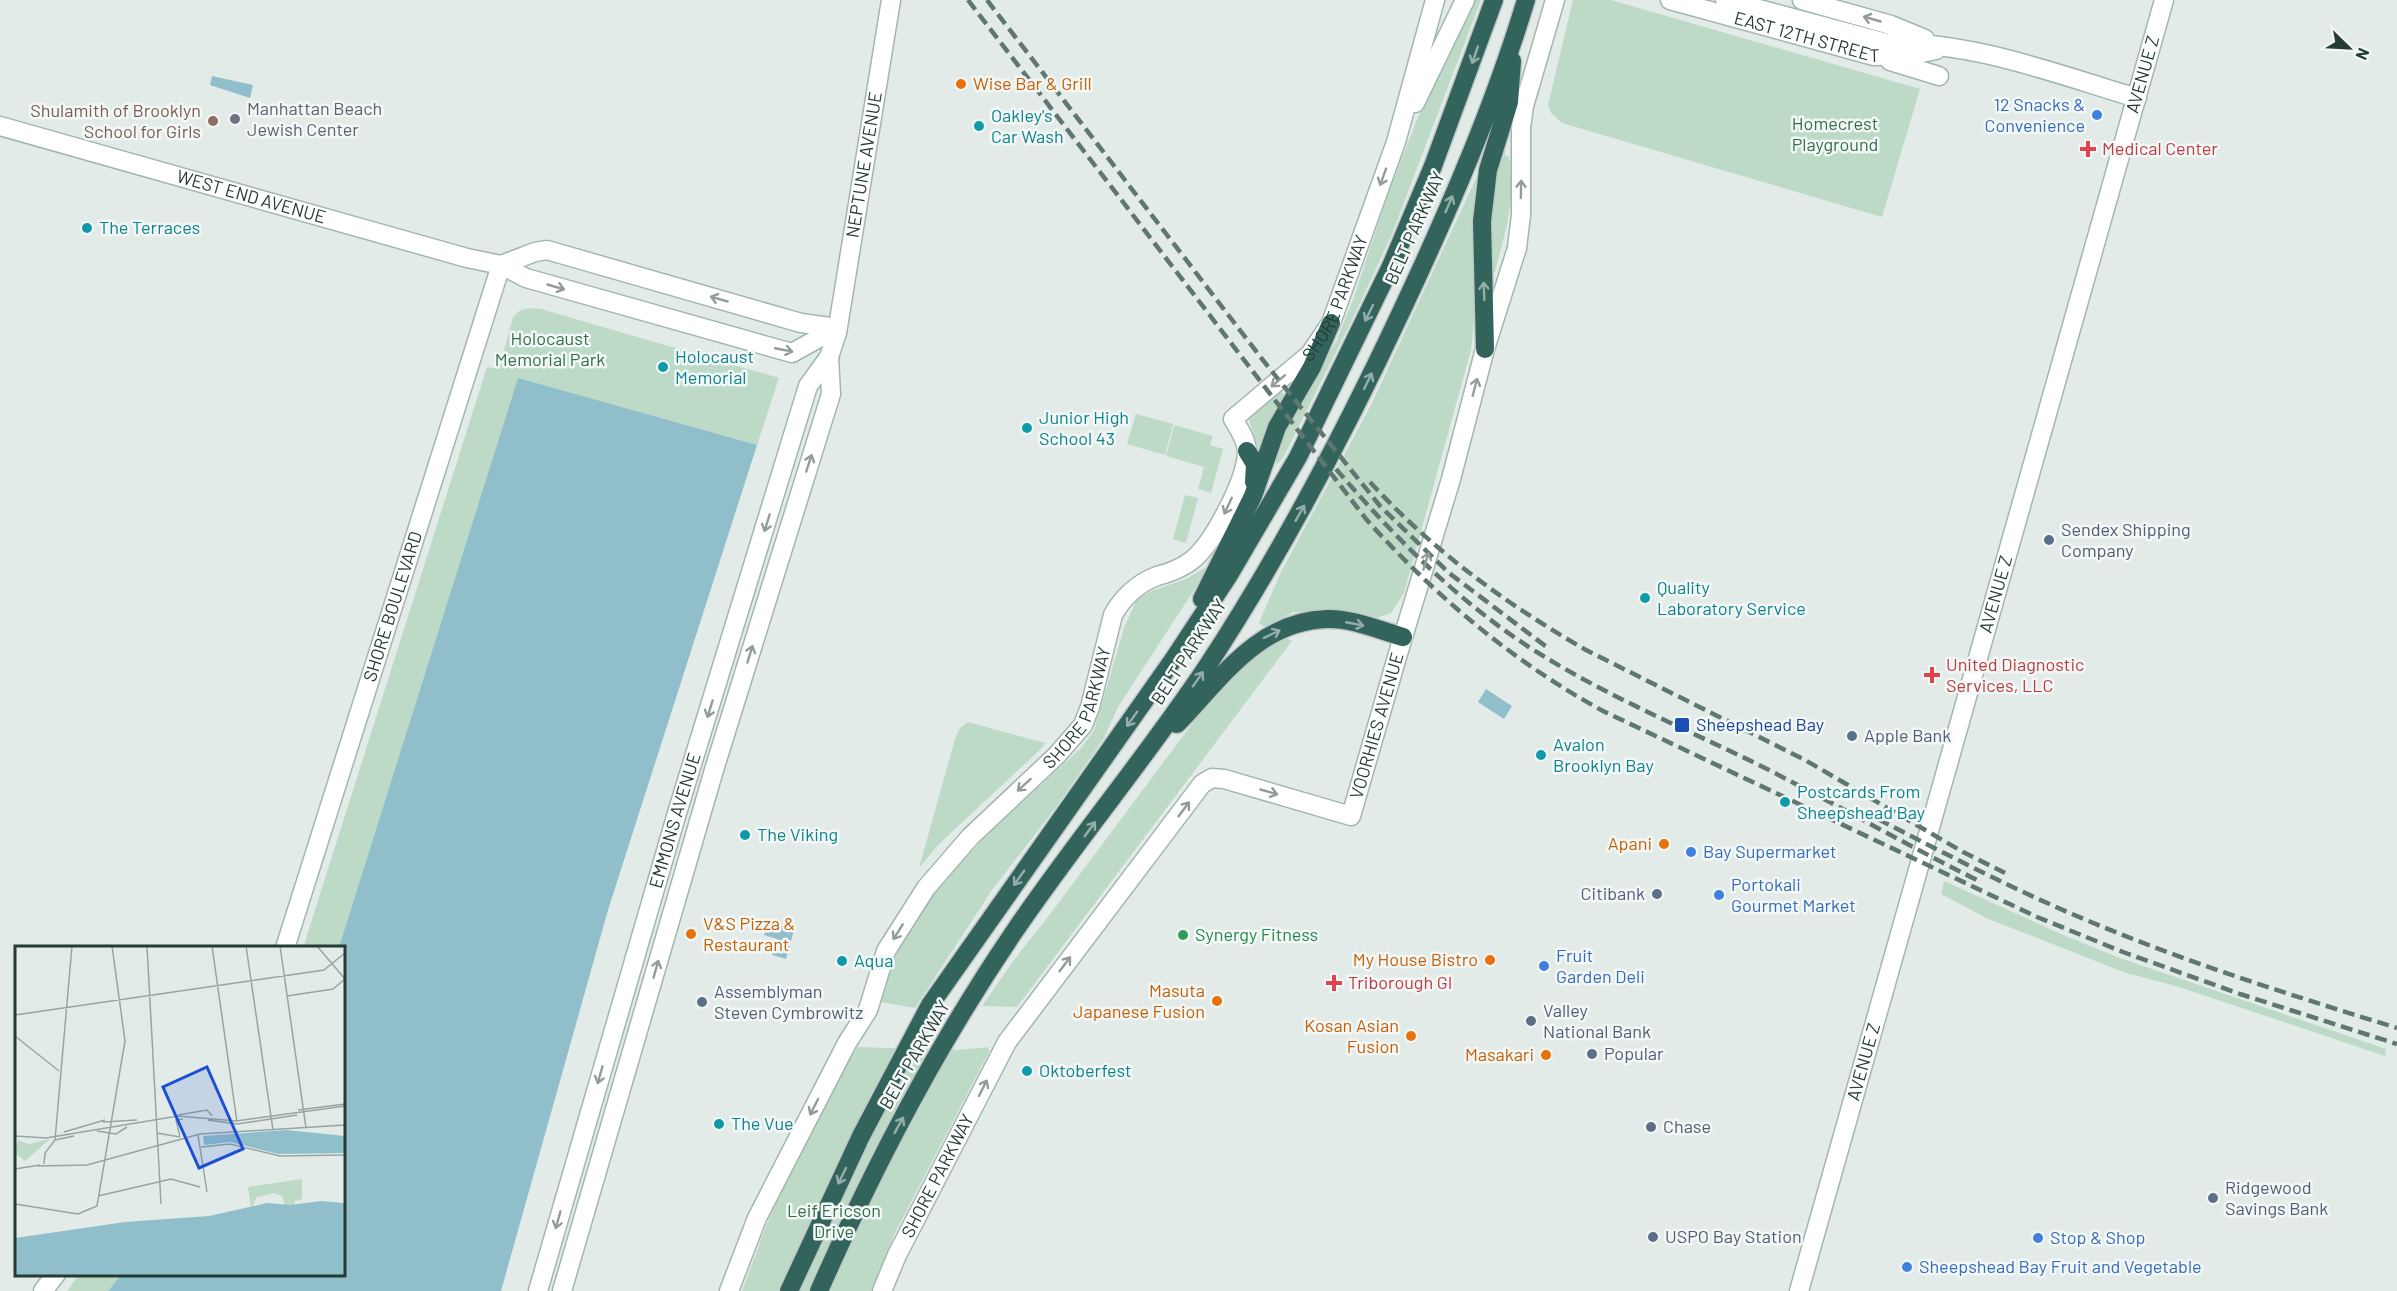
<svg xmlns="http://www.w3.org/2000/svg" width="2397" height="1291" viewBox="0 0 2397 1291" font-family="Barlow,sans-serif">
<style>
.green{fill:#bddac7}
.water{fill:#90bfcb}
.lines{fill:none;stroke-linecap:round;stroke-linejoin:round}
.secondary-casing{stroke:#a2b6b0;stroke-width:21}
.highway-casing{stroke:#c2c8c7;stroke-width:21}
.secondary{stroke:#fff;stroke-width:18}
.highway{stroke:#33645c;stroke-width:18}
.rail{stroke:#5f7671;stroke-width:4.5;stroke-dasharray:12 6;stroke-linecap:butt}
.oneway{stroke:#929d9a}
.oneway2{stroke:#93aea9}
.food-dot{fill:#e8710a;stroke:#f3f8f6;stroke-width:2}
.shop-dot{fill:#3f7fe0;stroke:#f3f8f6;stroke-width:2}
.worship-dot{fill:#6b7280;stroke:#f3f8f6;stroke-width:2}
.education-dot{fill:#8d6e63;stroke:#f3f8f6;stroke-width:2}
.culture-dot{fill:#0f9aa8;stroke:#f3f8f6;stroke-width:2}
.health-dot{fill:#e0444e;stroke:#f3f8f6;stroke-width:2}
.service-dot{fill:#5c6f8a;stroke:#f3f8f6;stroke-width:2}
.transit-dot{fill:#1a4fb4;stroke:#f3f8f6;stroke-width:2}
.leisure-dot{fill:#2e9e5b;stroke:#f3f8f6;stroke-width:2}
.labels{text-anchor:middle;stroke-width:5;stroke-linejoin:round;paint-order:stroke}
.street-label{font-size:18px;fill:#243b36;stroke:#f3f8f6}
.food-label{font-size:18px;fill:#c56008;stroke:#f3f8f6;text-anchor:end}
.shop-label{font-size:18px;fill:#366cbe;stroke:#f3f8f6;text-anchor:start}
.worship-label{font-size:18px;fill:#5b616d;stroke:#f3f8f6;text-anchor:start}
.education-label{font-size:18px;fill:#785e54;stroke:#f3f8f6;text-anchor:end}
.culture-label{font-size:18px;fill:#0d838f;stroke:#f3f8f6;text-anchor:start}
.park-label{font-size:18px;fill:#326e4c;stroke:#f3f8f6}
.health-label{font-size:18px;fill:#be3a42;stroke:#f3f8f6;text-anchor:start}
.service-label{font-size:18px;fill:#4e5e75;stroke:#f3f8f6;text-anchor:start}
.transit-label{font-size:18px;fill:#164399;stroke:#f3f8f6;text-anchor:start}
.leisure-label{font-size:18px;fill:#27864d;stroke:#f3f8f6;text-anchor:start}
.inset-road{fill:none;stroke:#97a5a1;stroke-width:1.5}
.view{fill:#1d4ed8;fill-opacity:0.15;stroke:#1d4ed8;stroke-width:3}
.inset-edge{fill:none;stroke:#243b36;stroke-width:3}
</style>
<rect width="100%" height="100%" fill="#e3ebe8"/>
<path class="green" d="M1475,0h6l-89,234 -40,86 -68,136 -6,8 -6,-2 6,-23 58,-97 18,-45 33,-100 31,-80z
M1573,0h38l309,89 -38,128 -320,-94 -11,-10 -3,-8z
M1506,123l-1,32 4,2 4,28 -6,40 -12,47 -4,-2 -5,-49z
M1478,174c-9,59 1,117 -7,176l-67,243 -13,20 -23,8 -43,-8 -32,-1 -28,15 -6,-4 22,-51 91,-169z
M529,308l12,1 238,69 -22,67 -239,-66 -179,568 -36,1 184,-581 12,2 14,-52 6,-6z
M1281,391l4,5 -24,60 -14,-42z
M1136,414l37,10 -8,31 -38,-11z
M1174,425l39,11 -3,9 13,4 -12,44 -13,-4 6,-22 -38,-11z
M1185,495l13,3 -12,45 -13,-4z
M1205,568l2,2 -89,137 -14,31 -48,69 -64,83 -77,118 -35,-6c6,-17 11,-35 18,-52 35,-74 124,-146 184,-203l12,-17 30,-102 13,-29 17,-9 32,-11z
M1281,636l11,5 -275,366 -35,-1 32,-46 40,-51 147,-197 41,-50z
M968,722l77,21 -3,5 -103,96 -20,24 36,-129 5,-11z
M1944,881l117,53 56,23 269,92 -1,7 -209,-70 -50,-13 -140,-55 -45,-24z
M858,1047l98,3 33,-3 -1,3h2l-94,181 -25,60h-129l26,-70 66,-140z
M79,1275v-1l42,1 -13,16h-41z"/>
<path class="water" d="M212,76l41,9 -3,13 -40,-13z
M518,378l239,67 -149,465 -107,381h-393l13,-16 223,-1v-326l-5,-1z
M1486,689l26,17 -8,13 -26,-17z
M768,922l26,8 -8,29 -14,-4 5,-16 -13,-4z"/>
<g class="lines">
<defs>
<g id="secondary">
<path id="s1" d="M1670,0l204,56 38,-1 24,-5"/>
<path d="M1725,0l161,43c86,-2 170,31 251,55"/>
<path d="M1802,0l89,25 34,14"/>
<path d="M1890,61l49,15"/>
<path d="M1415,103l50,-103"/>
<path id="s2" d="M0,126l467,132 34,7 25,13 266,75 45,-25"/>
<path id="s3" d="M285,948l216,-683 34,-13 12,-2 254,73 36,5"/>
<path d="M43,1291l13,-17"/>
<path id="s4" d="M538,1291l139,-478 131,-427 21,-29 8,-24 54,-333"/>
<path d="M562,1291l152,-521 117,-376 -2,-37"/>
<path id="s5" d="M729,1291l28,-73 90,-175 21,-33 18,-59 40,-63 44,-51 87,-82 26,-30 7,-18 23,-92c9,-17 25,-32 44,-39 12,-3 23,-7 34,-15 22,-17 55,-80 56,-109 0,-12 -8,-23 -14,-33l77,-65 21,-31 65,-181 39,-142"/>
<path id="s6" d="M882,1291l15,-36 110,-213 195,-258 10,-6 12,1 127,37 46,-159 54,-178 34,-130 32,-101 4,-33v-87l3,-22 31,-106"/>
<path id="s7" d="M1799,1291l365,-1291"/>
</g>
<path id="highway" d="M1485,349l-3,-128 6,-51 21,-68 3,-41
M1247,451l8,13 -1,18
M1202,599l51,-103 24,-69 35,-60 19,-44
M1177,724c44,-45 81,-103 150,-105 24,-1 52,11 76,18
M789,1291l72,-155 69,-131 243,-345 56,-85 69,-118 93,-191 42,-100 61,-166
M819,1291c55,-125 118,-246 195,-359 61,-90 131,-173 192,-264 75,-114 138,-234 196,-358 47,-100 92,-204 124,-310"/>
</defs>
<use href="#secondary" class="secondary-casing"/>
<use href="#highway" class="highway-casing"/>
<use href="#secondary" class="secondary"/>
<use href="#highway" class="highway"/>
<path class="rail" d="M968,0l398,519c68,76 147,143 237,192l434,206 86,35 117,42 157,50
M987,0l275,359 118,147 69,67 99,75
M1336,469c60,70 125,136 204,185 71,44 148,76 223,113 73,37 143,78 216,114
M1370,482c62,68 136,122 216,168l219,110 158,92 42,21
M1878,819c70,36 140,73 213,103 100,42 203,74 306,106"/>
</g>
<defs><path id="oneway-shaft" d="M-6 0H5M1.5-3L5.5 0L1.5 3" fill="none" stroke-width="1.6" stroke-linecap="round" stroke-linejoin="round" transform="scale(1.5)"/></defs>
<g class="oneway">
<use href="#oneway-shaft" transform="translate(1872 19) rotate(-164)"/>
<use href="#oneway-shaft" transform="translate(1383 177) rotate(110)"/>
<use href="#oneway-shaft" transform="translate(1521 189) rotate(-89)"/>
<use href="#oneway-shaft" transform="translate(556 287) rotate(16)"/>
<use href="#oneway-shaft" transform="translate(719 299) rotate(-164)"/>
<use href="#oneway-shaft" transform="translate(784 350) rotate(11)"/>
<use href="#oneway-shaft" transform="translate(1278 381) rotate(140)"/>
<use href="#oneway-shaft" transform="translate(1475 387) rotate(-75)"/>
<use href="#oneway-shaft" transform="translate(809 463) rotate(-72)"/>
<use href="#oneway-shaft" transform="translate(1228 506) rotate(115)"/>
<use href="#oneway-shaft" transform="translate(767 523) rotate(107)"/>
<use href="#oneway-shaft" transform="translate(1426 561) rotate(-73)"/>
<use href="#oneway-shaft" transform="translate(750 654) rotate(-73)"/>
<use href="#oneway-shaft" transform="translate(710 709) rotate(107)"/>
<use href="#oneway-shaft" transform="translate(1024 785) rotate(138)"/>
<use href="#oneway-shaft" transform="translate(1269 792) rotate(16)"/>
<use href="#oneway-shaft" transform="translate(1184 809) rotate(-53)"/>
<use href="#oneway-shaft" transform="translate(898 932) rotate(122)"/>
<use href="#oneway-shaft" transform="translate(1065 964) rotate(-53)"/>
<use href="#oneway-shaft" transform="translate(656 969) rotate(-74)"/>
<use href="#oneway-shaft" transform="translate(600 1075) rotate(106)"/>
<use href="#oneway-shaft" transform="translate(983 1088) rotate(-63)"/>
<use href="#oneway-shaft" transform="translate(814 1107) rotate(117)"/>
<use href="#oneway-shaft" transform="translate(558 1220) rotate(106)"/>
</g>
<g class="oneway2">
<use href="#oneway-shaft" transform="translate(1475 55) rotate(109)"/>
<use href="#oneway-shaft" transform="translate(1449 204) rotate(-67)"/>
<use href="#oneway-shaft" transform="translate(1484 291) rotate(-92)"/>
<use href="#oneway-shaft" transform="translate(1369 313) rotate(116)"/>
<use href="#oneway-shaft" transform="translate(1368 381) rotate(-64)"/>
<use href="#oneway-shaft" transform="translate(1300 513) rotate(-61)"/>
<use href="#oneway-shaft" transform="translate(1355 624) rotate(11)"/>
<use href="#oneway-shaft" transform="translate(1272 634) rotate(-26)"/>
<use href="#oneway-shaft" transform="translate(1198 679) rotate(-55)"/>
<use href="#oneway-shaft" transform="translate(1132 719) rotate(125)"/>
<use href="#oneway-shaft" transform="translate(1090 829) rotate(-54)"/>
<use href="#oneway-shaft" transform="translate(1019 878) rotate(125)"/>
<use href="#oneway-shaft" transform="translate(899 1125) rotate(-61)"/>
<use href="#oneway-shaft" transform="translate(842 1176) rotate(116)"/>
</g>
<g class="food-dot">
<circle cx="961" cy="84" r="6"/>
<circle cx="1664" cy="844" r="6"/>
<circle cx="691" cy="934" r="6"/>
<circle cx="1490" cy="960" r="6"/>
<circle cx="1217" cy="1001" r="6"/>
<circle cx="1411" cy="1036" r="6"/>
<circle cx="1546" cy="1055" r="6"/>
</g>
<g class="shop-dot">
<circle cx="2097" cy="115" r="6"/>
<circle cx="1691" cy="852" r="6"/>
<circle cx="1719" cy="895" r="6"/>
<circle cx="1544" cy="966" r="6"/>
<circle cx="2038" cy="1238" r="6"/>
<circle cx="1907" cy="1267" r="6"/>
</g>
<circle class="worship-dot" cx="235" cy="119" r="6"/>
<circle class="education-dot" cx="213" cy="121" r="6"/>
<g class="culture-dot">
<circle cx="979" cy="126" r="6"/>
<circle cx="87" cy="228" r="6"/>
<circle cx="663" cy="367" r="6"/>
<circle cx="1027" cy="428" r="6"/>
<circle cx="1645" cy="598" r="6"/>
<circle cx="1541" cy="755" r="6"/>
<circle cx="1785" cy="802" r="6"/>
<circle cx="745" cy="835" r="6"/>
<circle cx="842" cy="961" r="6"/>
<circle cx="1027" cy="1071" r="6"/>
<circle cx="719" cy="1124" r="6"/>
</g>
<g class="health-dot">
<path d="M2085 140h6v6h6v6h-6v6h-6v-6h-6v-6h6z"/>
<path d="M1929 666h6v6h6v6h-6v6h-6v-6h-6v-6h6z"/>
<path d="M1331 974h6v6h6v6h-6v6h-6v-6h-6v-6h6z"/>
</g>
<g class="service-dot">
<circle cx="2049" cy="540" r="6"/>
<circle cx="1852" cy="736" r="6"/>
<circle cx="1657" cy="894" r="6"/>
<circle cx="702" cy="1002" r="6"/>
<circle cx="1531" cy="1021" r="6"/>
<circle cx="1592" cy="1054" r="6"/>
<circle cx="1651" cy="1127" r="6"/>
<circle cx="2213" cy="1198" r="6"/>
<circle cx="1653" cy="1237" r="6"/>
</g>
<rect class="transit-dot" x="1674" y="717" width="16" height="16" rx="3"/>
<circle class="leisure-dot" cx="1183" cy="935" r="6"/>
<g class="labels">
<g class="street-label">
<text dy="6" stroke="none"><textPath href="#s1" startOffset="142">EAST 12TH STREET</textPath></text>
<text dy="6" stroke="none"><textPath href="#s7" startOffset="1264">AVENUE Z</textPath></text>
<text dy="6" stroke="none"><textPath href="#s4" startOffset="1176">NEPTUNE AVENUE</textPath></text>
<text dy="6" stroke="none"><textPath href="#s2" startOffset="261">WEST END AVENUE</textPath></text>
<text transform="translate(1415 228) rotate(-66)" y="6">BELT PARKWAY</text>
<text dy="6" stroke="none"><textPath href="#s5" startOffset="1212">SHORE PARKWAY</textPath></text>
<text dy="6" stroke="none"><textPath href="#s7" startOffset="724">AVENUE Z</textPath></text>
<text dy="6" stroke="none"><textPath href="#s3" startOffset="358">SHORE BOULEVARD</textPath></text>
<text transform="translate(1189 652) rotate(-57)" y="6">BELT PARKWAY</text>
<text dy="6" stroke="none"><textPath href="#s5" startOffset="690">SHORE PARKWAY</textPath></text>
<text dy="6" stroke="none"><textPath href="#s6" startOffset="852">VOORHIES AVENUE</textPath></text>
<text dy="6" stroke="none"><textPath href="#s4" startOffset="490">EMMONS AVENUE</textPath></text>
<text transform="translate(915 1055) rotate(-60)" y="6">BELT PARKWAY</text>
<text dy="6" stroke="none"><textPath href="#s7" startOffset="238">AVENUE Z</textPath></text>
<text dy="6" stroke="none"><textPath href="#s6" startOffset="128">SHORE PARKWAY</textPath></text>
</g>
<g class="food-label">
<text x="973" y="90" text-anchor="start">Wise Bar &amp; Grill</text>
<text x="1652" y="850">Apani</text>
<text x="703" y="930" text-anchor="start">V&amp;S Pizza &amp;<tspan x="703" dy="21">Restaurant</tspan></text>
<text x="1478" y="966">My House Bistro</text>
<text x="1205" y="997">Masuta<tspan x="1205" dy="21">Japanese Fusion</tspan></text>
<text x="1399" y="1032">Kosan Asian<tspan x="1399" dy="21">Fusion</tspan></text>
<text x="1534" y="1061">Masakari</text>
</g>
<g class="shop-label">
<text x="2085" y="111" text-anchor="end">12 Snacks &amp;<tspan x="2085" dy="21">Convenience</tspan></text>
<text x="1703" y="858">Bay Supermarket</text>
<text x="1731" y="891">Portokali<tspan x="1731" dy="21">Gourmet Market</tspan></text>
<text x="1556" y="962">Fruit<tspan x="1556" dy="21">Garden Deli</tspan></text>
<text x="2050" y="1244">Stop &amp; Shop</text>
<text x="1919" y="1273">Sheepshead Bay Fruit and Vegetable</text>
</g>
<g class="worship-label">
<text x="247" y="115">Manhattan Beach<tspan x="247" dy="21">Jewish Center</tspan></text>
</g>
<g class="education-label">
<text x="201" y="117">Shulamith of Brooklyn<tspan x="201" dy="21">School for Girls</tspan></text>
</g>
<g class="culture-label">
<text x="991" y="122">Oakley's<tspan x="991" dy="21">Car Wash</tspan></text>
<text x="99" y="234">The Terraces</text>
<text x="675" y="363">Holocaust<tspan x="675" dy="21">Memorial</tspan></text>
<text x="1039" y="424">Junior High<tspan x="1039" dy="21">School 43</tspan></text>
<text x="1657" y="594">Quality<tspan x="1657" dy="21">Laboratory Service</tspan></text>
<text x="1553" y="751">Avalon<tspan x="1553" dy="21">Brooklyn Bay</tspan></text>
<text x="1797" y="798">Postcards From<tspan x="1797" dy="21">Sheepshead Bay</tspan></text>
<text x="757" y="841">The Viking</text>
<text x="854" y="967">Aqua</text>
<text x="1039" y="1077">Oktoberfest</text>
<text x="731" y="1130">The Vue</text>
</g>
<g class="park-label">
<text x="1835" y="130">Homecrest<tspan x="1835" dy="21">Playground</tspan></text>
<text x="550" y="345">Holocaust<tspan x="550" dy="21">Memorial Park</tspan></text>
<text x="834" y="1217">Leif Ericson<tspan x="834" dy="21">Drive</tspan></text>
</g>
<g class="health-label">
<text x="2102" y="155">Medical Center</text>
<text x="1946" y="671">United Diagnostic<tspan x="1946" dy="21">Services, LLC</tspan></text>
<text x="1348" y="989">Triborough GI</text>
</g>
<g class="service-label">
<text x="2061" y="536">Sendex Shipping<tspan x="2061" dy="21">Company</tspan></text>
<text x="1864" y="742">Apple Bank</text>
<text x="1645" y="900" text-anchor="end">Citibank</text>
<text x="714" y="998">Assemblyman<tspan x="714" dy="21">Steven Cymbrowitz</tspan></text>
<text x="1543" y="1017">Valley<tspan x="1543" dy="21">National Bank</tspan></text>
<text x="1604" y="1060">Popular</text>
<text x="1663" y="1133">Chase</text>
<text x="2225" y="1194">Ridgewood<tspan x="2225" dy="21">Savings Bank</tspan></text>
<text x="1665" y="1243">USPO Bay Station</text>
</g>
<g class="transit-label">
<text x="1696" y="731">Sheepshead Bay</text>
</g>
<g class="leisure-label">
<text x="1195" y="941">Synergy Fitness</text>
</g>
</g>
<g transform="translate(15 946)">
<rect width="330" height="330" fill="#e3ebe8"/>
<path d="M35,193l-25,22 -10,-8 3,-13 11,4zM287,233v20l-7,2 -1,4h-9l-3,-9 -8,-3 -17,4 -6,12 -3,-22z" fill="#bddac7"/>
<path d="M272,184l58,6v17l-67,1 -48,-12 -26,3 -1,-9zM306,255l24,2v73h-330v-38l110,-16 84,-6 58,-13 24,2z" fill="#90bfcb"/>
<path class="inset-road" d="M132,0l14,258M197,0l25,176M231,0l27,184M265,0l26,182M302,0l28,33M272,50l46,-7 12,-10M0,69l309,-45 21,-17M0,90l44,35M283,164l47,-6M163,169l29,-5 5,6M193,174l29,4 60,-9M88,176l34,-2M82,185l19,3 11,-7M49,186l41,-12M142,187l23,4M183,189l9,57M0,190l31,2 132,-22 58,5 109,-15M165,191l-4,-17 7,-1M40,194l19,-4M186,201l29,-3 50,12 65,-1M29,218l1,-11 10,-13 17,-194M23,220l49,-1 113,-31 145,-9M0,223l25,-4M83,250l73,-17 29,8M0,258l63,10 19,-8 28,-165 -13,-95"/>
<path class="view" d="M192,121l36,82 -44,19 -36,-81z"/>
<rect width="330" height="330" class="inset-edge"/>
</g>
<g transform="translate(2349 48) rotate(114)" stroke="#f3f8f6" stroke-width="4.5" paint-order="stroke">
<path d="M0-4.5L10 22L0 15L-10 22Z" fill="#243b36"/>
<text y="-9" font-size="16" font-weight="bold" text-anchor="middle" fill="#243b36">N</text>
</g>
</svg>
